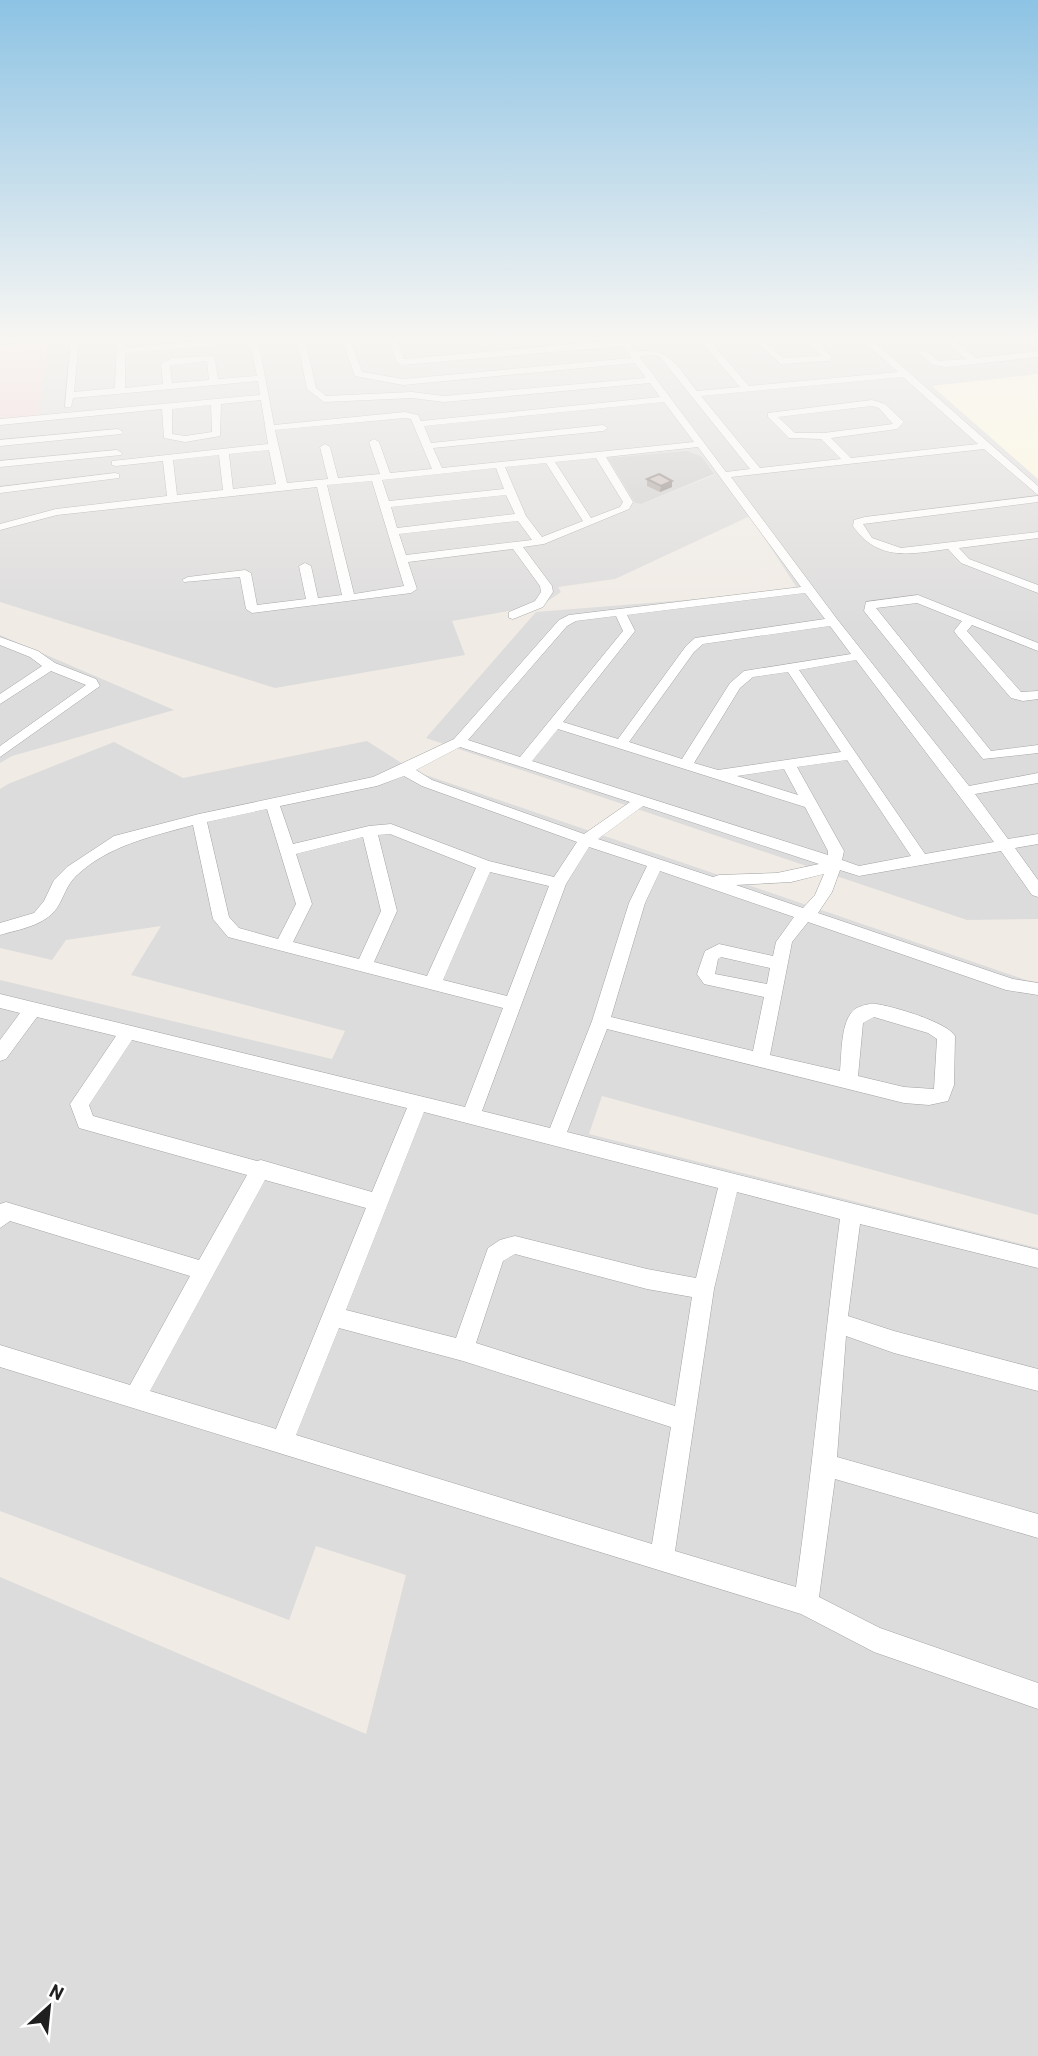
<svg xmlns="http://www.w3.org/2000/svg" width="1038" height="2056" viewBox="0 0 1038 2056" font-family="Barlow,sans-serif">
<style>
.residential{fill:#dddcdc;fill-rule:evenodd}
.commercial{fill:#f1d3d6}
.education{fill:#fffbdf}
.religious{fill:#cdcdcd}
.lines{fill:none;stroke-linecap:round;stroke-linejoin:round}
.minor-casing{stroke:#a3a3a3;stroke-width:1}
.minor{fill:#fff;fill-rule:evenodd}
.wall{fill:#aca29e}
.shaded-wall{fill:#8c8481}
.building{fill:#c8bcb8;stroke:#8c8481;stroke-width:2}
</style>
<rect width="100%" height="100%" fill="#f0ebe5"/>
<path class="residential" d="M0,339h1038v580l-71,1 -541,-182 110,-126 263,-21 -49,-75 -135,63 -57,8 3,5 -19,13 -90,16 13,34 -190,33 -275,-86v-179l46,-81 -46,4zM609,458l105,17 -73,29 -6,-1z
M0,635l174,75 -162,46 -12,7z
M367,741l47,30 612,209 12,2v233l-436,-119 -13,38 449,114v808h-1038v-479l366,157 40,-159 -90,-29 -27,74 -289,-109v-531l332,79 13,-28 -214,-56 30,-49 -95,14 -14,20 -52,-12v-159l8,-5 106,-42 69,36z"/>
<path class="commercial" d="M47,342l-9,77 -38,4v-77z"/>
<path class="education" d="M1038,374v105l-106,-93z"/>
<path class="religious" d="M687,451l15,6 12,17 -73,30 -6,-1 -27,-45z"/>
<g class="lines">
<defs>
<path id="minor" d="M0,339h42l-42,6z
M71,339h8l-5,53 41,-4 2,-49h8v9l97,-9h36l16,86 131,-13 13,3 3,6 239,-24 -10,-14 -206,19 -32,-4 -88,4 -17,-13 -10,-50h8l11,49 10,8 86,-4 32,4 202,-18 -11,-15 -232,22 -48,-9 -13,-37h8l12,33 41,7 229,-21 -9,-12 -222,19 -4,-3 -9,-23h8l8,20 223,-20 8,12c37,-3 41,14 62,40l43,-4 -41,-48h9l41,47 149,-14 -36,-33h9l167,147v9l-54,-46 -253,28 106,142 132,167 69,-13v10l-63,11 33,45 30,-5v10l-23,4 23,32v17l-6,-2 -31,-44 -142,25 -19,-6 -8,22 -14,21 195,66 25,4v12l-32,-5 -198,-68 -16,20 -22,113 70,16c2,-17 0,-50 15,-62 5,-3 15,-6 21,-5 16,2 71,18 79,32l-1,49 -6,16 -19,4 -25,-2 -297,-74 -40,103 471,118v18l-178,-44 -12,92 46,15 144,38v22l-144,-38 -48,-17 -9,121 201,57v24l-203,-59 -16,118 61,31 158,55v26l-164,-57 -73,-38 -801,-247v-22l130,40 60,-109 -180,-55 -10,7v-24l6,-2 193,58 48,-85 -168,-47 -9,-24 46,-68 -79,-19 -31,42 -6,2v-21l20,-27 -20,-5v-14l465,113 38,-99 -275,-71 -15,-18 -20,-94c-43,12 -84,20 -117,51 -10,10 -12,21 -19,32 -13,18 -37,21 -57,27v-12l34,-10 10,-12 10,-21 13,-13 47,-31 85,-22 174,-37 81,-38 105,-119 10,-5 232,-28 -103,-140 -92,10 27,45 -4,7 -85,35 -21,3 29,39 1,6 -10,15 -30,12 -4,-1v-6l26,-11 6,-9 -1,-6 -27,-37 -105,13 9,27 -6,4 -159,20 -6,-4 -6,-32 -56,5 -2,-2 6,-3 57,-7 6,3 6,32 49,-6 -7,-33 6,-3 6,3 7,32 24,-3 -25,-108 -260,28 -57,15v-6l56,-15 111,-13 -4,-35 -47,5 -4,-1v-4l156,-17 -7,-44 -40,4 -1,32 -35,6 -21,-4 -2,-29 -162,16v-6l260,-24 -2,-14 -185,17 -2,9h-6zM250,342l7,34 -39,3 -4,-23 -42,2 -11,6 2,20 -38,4v-35zM653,355l7,2 90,112 -24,3 -87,-116zM207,361l2,19 -37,3 -2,-18zM903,377l75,67 -127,14 -20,-20 66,-9 7,-7 -19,-18 -13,-4 -104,13v4l21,21 32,1 20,20 -81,9 -59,-72zM664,402l30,40 -252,26 -9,-20 170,-17 5,-3 -5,-3 -172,18 -7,-17zM211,405l1,27 -27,4 -13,-2v-25zM872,406l7,2 14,16 -69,9h-29l-17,-16zM405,418l6,1 21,50 -42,4 -11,-31 -5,-3 -5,3 11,32 -42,4 -8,-31 -5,-3 -5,3 8,32 -41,4 -12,-53zM269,450l7,34 -43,5 -4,-35zM219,455l4,35 -46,5 -4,-35zM596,458l27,44 -3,5 -29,11 -36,-56zM546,463l37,58 -41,16 -16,-21 -21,-49zM496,468l8,21 -115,12 -7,-21zM372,481l32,105 -50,8 -27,-109zM506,495l9,19 -118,14 -6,-21zM518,521l14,19 -126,15 -7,-21zM805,593l20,26 -130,19 -9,8 -68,93 -55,-17 72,-91 -8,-16zM616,616l7,15 -103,126 -52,-17 99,-114 9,-5zM830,626l21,28 -107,17 -14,12 -48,76 -53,-17 65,-90 9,-8zM856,660l138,182 -69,12 -126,-184zM788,672l53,80 -123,18 -24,-7 46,-75 13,-11zM558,729l247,78 23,44v4l-296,-94zM460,747l170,55 -46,32 -152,-54 -16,-10zM847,760l64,96 -52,10 -17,-6 2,-9 -47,-84zM784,769l14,26 -61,-19zM404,776l18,10 155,56 -23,35 -65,-16 -98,-37 -22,2 -76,18 -13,-38 97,-20zM643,806l176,58 -42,9 -58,2 -6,2 -115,-38zM267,809l29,95 -18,35 -39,-11 -10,-11 -22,-95zM390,834l86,34 -49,108 -53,-14 23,-51 -19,-76zM363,837l18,74 -22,48 -66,-17 19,-38 -16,-50zM589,847l58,19 -18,37 -37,118 -42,107 -68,-17 84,-227zM660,871l134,46 -18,25 -3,14 -54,-12 -14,7 -8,23 7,10 60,13 -11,54 -142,-34 34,-114zM490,872l59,14 -42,110 -64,-16zM824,874l-9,21 -12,13 -67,-23 55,-3zM721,957l49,11 -3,16 -52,-10 3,-15zM874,1017l54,16 9,6 -3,50 -30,-2 -46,-11 5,-53zM132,1040l275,68 -35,84 -111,-32 -4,1 -164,-45 -4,-11zM424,1112l294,76 -22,90 -49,-9 -132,-33 -15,4 -12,8 -32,90 -110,-28zM265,1180l101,28 -90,221 -126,-38zM737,1192l103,27c-16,123 -27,246 -44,368l-121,-36 39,-262zM515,1254l132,35 45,8 -17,109 -199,-63 27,-82zM339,1328l124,33 208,66 -19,117 -356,-109z
M753,339h9l21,19 38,-2 -14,-17h9l16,19 -4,3 -47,3z
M943,339h10l23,19 62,-7v6l-91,10 -14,-2 -15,-13 7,-2 13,11 28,-2z
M118,429l5,3 -2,2 -121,12v-6z
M117,450l5,3 -1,2 -121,12v-6z
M115,473l4,1v4l-119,15v-6z
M1038,496v6l-175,22 9,14 29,10 137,-16v6l-79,10 10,11 69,26v8l-77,-30 -13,-14c-38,5 -70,13 -95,-23l1,-6 11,-3z
M918,595l120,48v8l-66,-26 -5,6 54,61 17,-1v8l-15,2 -12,-3 -55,-64 -2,-3 8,-10 -45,-18 -41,5 115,143 47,-6v8l-55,6 -119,-148 2,-9z
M0,637l38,14 17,12 41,16 4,7 -100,71v-11l86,-61 -35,-14 -51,33v-10l42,-28 -12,-9 -30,-12z"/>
</defs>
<use href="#minor" class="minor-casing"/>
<use href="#minor" class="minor"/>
</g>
<path class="wall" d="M647,479l25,2v6l-12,5 -13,-6z"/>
<path class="shaded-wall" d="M672,481v6l-12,5 1,-6z"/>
<path class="building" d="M659,474l13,7 -11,5 -14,-7z"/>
<linearGradient id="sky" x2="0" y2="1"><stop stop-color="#8dc3e4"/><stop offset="0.54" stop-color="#f8f6f3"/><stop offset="1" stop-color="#f8f6f3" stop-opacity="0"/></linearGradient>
<rect width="1038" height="627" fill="url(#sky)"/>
<g transform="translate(49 2007) rotate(27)" stroke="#ffffff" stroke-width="5" paint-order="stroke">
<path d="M0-5L12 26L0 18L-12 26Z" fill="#1f1f1f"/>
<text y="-10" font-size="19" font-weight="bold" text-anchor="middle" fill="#1f1f1f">N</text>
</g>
</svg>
